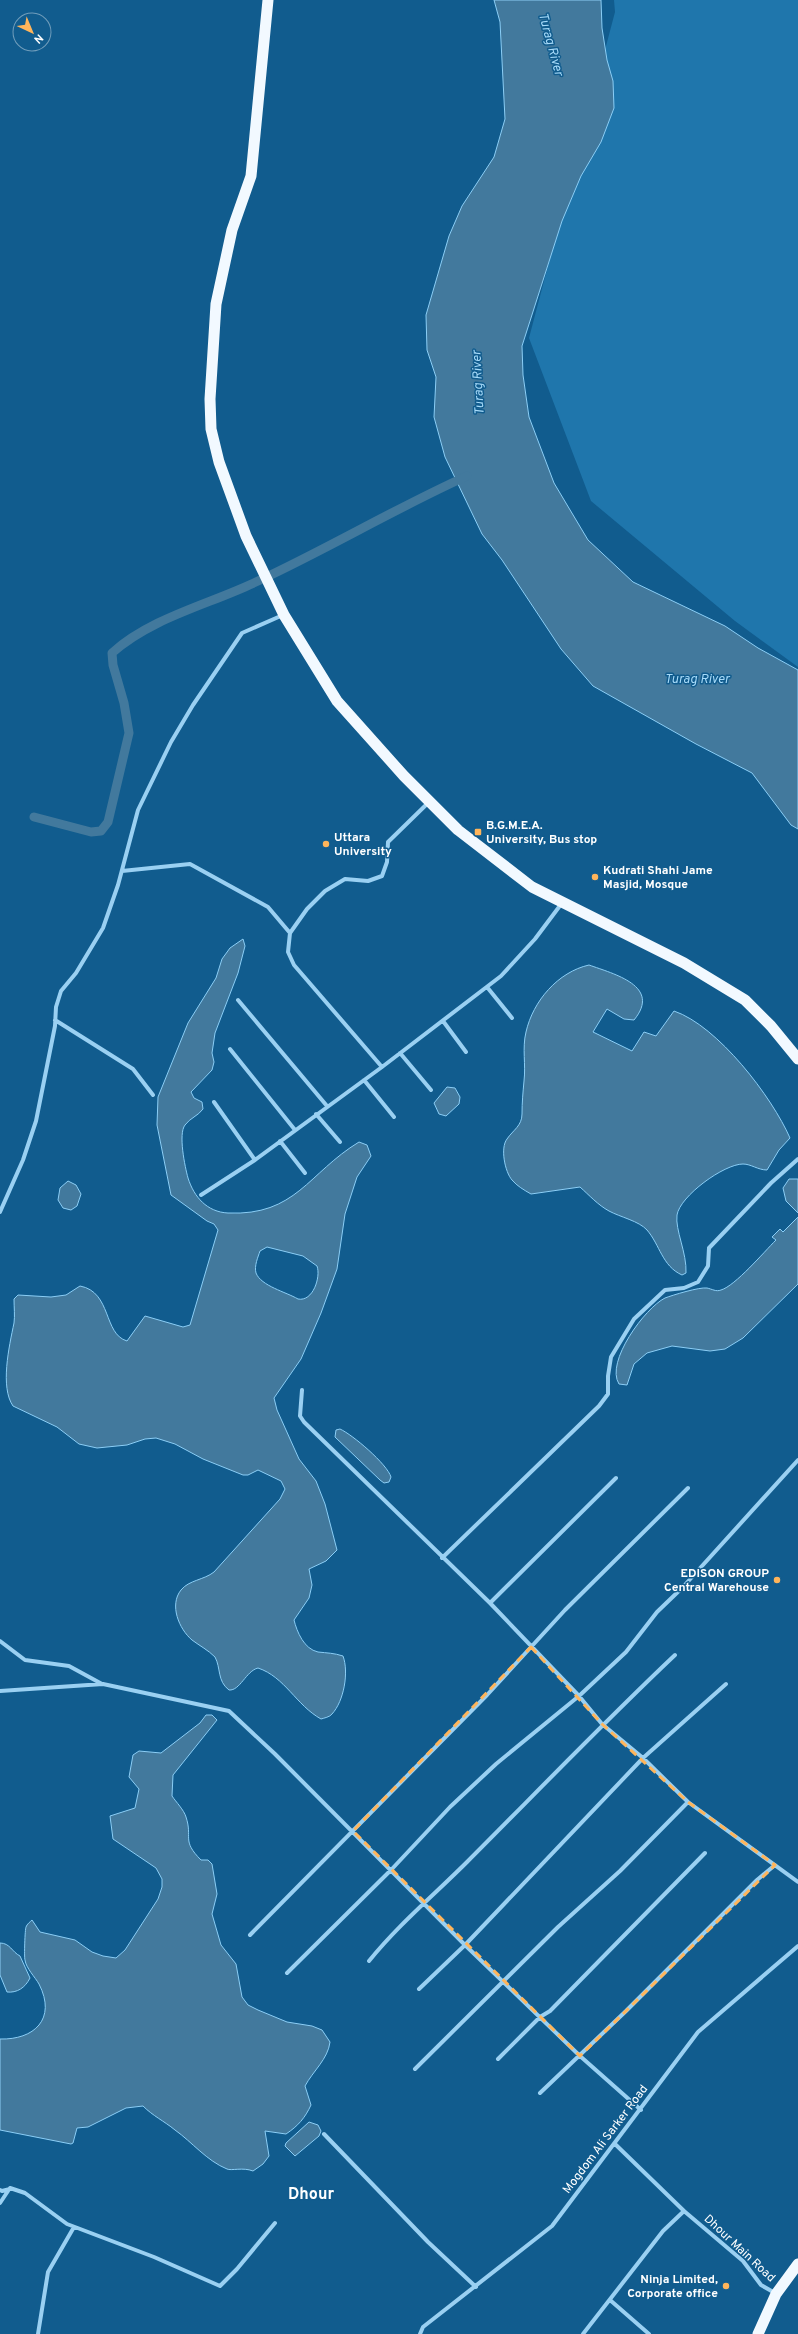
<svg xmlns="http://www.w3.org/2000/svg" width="798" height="2334" viewBox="0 0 798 2334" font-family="Overpass,sans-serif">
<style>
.green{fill:#1f76ac}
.water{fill:#42799d;stroke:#8bcef6;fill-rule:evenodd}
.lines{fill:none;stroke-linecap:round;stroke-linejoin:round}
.canal{stroke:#42799d;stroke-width:9}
.minor{stroke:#9ad0f2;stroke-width:4}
.trunk{stroke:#f2f9ff;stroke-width:11}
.marked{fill:none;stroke:#ffb55b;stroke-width:3;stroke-dasharray:8 5;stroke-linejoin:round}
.poi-dot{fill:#ffb55b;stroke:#115c8e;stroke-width:1.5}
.labels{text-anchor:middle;stroke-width:3;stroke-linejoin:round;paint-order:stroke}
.poi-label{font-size:12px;font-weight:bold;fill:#fff;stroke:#115c8e;text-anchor:start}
.street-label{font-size:12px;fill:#fff;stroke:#115c8e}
.water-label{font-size:13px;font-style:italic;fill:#a6daf9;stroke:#115c8e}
.district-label{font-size:16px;font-weight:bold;fill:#fff;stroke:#115c8e}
</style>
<rect width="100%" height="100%" fill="#115c8e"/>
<path class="green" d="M614,0h184v667l-63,-46 -144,-120 -62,-163 86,-326z"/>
<path class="water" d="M494,0h107l1,28 5,32 6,21 1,27 -13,34 -20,34 -19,45 -40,125 1,29 6,42 25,66 34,57 45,42 92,44 33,22 40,22v159l-7,-4 -39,-52 -56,-29 -103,-58 -32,-37 -59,-89 -20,-26 -37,-77 -11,-40 2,-40 -9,-27 -1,-35 23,-79 13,-30 32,-49 11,-38 -5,-97z
M243,939l2,7 -7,27 -23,60 -3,20 2,9 -2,8 -21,22 3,6 8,4 1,7c-5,7 -13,9 -18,16 -7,9 0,42 3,53 6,19 19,34 40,35 68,3 80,-40 131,-71l8,3 4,11 -14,21 -12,37 -8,55 -16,44 -20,46 -27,39 3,12 22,49 17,22 9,23 12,46 -11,11 -17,8 3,16 -3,13 -15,22c3,12 10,29 24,32 9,1 16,1 25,4 6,16 1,45 -11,58 -2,3 -8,4 -11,5 -25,-14 -36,-42 -63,-51 -12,3 -18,23 -29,22 -12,-9 -8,-22 -14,-33 -7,-7 -15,-11 -23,-17 -13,-11 -23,-35 -11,-50 8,-10 23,-10 33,-18l66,-73 5,-10 -4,-8 -23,-11 -10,5h-5l-40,-16 -28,-15 -19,-6 -11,1 -18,6 -30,3 -18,-4 -22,-17 -44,-21c-13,-19 -4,-59 1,-83 1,-7 0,-16 0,-24l4,-4 33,2 15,-2 14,-9c32,6 23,48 47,55l18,-25 38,11 7,-2 28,-95 -4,-6 -7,-3 -36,-26 -14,-70 1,-28 30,-74 28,-45 6,-19 8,-11zM267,1247l36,9 14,10c4,11 -4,36 -19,33 -12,-7 -37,-13 -42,-26 -2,-7 2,-16 4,-22z
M589,965c25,9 73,21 45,55l-10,-1 -17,-10 -14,23 39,19 12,-19 12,4 18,-25c44,15 98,86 116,127l-11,12 -12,20c-9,0 -16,-6 -24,-6 -19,0 -63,32 -66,51 -2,15 10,38 9,58l-4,2c-20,-9 -22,-30 -35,-45 -8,-9 -27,-13 -38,-19 -11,-6 -20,-16 -29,-24l-49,7c-7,-4 -14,-8 -19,-14 -7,-8 -12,-32 -5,-41 6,-9 15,-13 15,-25 0,-12 1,-22 2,-33 2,-16 -2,-33 2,-49 7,-31 32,-60 63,-67z
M447,1087l8,1 5,9 -1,7 -13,12 -7,-2 -5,-11z
M789,1179h9v34l-12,-12 -3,-13z
M68,1181l8,4 5,9 -4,12 -6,4 -8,-2 -5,-8 2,-12z
M798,1217v67l-55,54 -18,11 -15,2 -38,-5 -25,7 -13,11 -7,21 -8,-1c-14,-22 26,-76 46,-86 8,-3 34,-11 42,-10 5,1 9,4 14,2 14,-4 43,-38 55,-50l-4,-3 8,-8 3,3z
M340,1429c13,6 47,35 51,48l-2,5 -5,1 -4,-3 -45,-43 1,-7z
M206,1715h6l5,5 -44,55 -1,21c4,6 12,14 14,21 7,21 -5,23 15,43h7l4,4 5,30 -5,20 9,31 15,19 6,33 6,8 10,5 29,12 25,4 10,4 8,12c-2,17 -17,29 -25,44l6,19c-6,13 -13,21 -25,29l-21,-3 4,25 -6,8 -10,7c-10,-4 -22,0 -26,-2 -20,-8 -35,-27 -52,-39 -11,-9 -22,-14 -32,-24l-17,2 -38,19 -11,1 -4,15 -2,1 -71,-14v-91c34,1 57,-20 39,-55 -4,-7 -13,-16 -14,-24 -1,-3 0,-31 1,-33 1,-3 4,-5 6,-7l8,12 35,8 17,12 11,4 13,2 9,-8 33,-51 4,-12v-8l-6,-11 -43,-29 -3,-23 25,-8 4,-19 -10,-12 4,-22 6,-4 22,2 39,-30z
M0,1943c10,0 12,9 20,13l10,22c-5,10 -13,15 -23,14l-7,-17z
M309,2122l9,3 3,6 -2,5 -24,20 -10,-10 1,-3z"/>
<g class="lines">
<path class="canal" d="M34,817l57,15 10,-1 7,-9 21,-89 -5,-30 -11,-38 -1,-12c40,-36 99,-49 146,-72 71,-33 138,-73 209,-105"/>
<path class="minor" d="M122,871l68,-7 78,43 22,26 17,-24 18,-18 20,-12 23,2 14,-5 5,-14 1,-20 41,-40
M290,933l-2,19 6,13 88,102
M487,987l25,31
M238,1000l89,106
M55,1020l78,49 20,26
M443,1021l23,31
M230,1049l65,81
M400,1053l31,37
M364,1080l30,37
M214,1102l41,58
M316,1114l24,28
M280,1141l25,32
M201,1195l54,-35 127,-93 119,-91 34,-37 27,-36
M0,1212l23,-52 13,-39 19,-95 1,-19 5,-16 15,-18 27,-45 15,-43 20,-75 33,-68 22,-37 49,-72 41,-18
M302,1390l-2,26 4,6 186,181 89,93 23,28 41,34 45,44 110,80
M442,1558l157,-152 9,-12v-18l3,-19 23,-38 31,-29 19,-2 14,-6 10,-16 1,-18 62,-65 27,-24
M490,1603l126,-125
M0,1641l25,19 44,6 33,18
M0,1691l103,-7 126,27 46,43 190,191 115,111 61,54
M250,1935l237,-240 78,-85 123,-122
M369,1961c30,-37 65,-66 98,-99 69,-69 137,-140 208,-207
M287,1973l104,-103 59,-63 46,-43 83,-68 47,-44 31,-40 26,-25 115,-127
M419,1989l46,-44 178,-187 83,-74
M498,2059l42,-42 10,-6 155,-158
M415,2069l143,-142 62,-56 68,-69
M540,2093l86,-82 131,-131 18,-15
M324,2134l104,108 48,45
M615,2144l69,67
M0,2190l2,1 8,-2
M0,2203l10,-15 15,5 42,31 87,33 66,29 17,-17 38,-46
M610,2300l39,34
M38,2334l10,-62 26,-45
M420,2334l3,-7 129,-101 146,-194 100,-86
M583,2334l80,-103 21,-20 59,50 18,24 14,8"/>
<path class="trunk" d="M268,0l-17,176 -19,54 -16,74 -6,95 1,30 8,33 27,74 38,79 53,86 67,75 54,54 74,57 152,76 61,37 26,26 27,33
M758,2334l18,-40 22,-30"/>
</g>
<path class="marked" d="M531,1647l71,77 86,78 87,63 -195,191 -227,-225z"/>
<g class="poi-dot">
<rect x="474" y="828" width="8" height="8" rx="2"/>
<circle cx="326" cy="844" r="4"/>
<circle cx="595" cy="877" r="4"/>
<circle cx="777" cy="1580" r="4"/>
<circle cx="726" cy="2286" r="4"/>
</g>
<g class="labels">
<g class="poi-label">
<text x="486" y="829">B.G.M.E.A.<tspan x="486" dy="14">University, Bus stop</tspan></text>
<text x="334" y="841">Uttara<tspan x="334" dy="14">University</tspan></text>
<text x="603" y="874">Kudrati Shahi Jame<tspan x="603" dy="14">Masjid, Mosque</tspan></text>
<text x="769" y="1577" text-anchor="end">EDISON GROUP<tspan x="769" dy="14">Central Warehouse</tspan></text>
<text x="718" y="2283" text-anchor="end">Ninja Limited,<tspan x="718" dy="14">Corporate office</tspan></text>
</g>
<g class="street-label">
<text transform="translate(605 2139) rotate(-53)" y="4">Mogdom Ali Sarker Road</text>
<text transform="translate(740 2248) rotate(43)" y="4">Dhour Main Road</text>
</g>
<g class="water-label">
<text transform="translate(552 44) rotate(75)" y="5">Turag River</text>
<text transform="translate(477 383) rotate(-93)" y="5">Turag River</text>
<text x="697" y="683">Turag River</text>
</g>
<g class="district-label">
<text x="311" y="2199">Dhour</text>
</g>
</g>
<g transform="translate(32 32) rotate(136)"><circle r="19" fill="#115c8e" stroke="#709dbb"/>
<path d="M0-3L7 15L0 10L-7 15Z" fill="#ffb55b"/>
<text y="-6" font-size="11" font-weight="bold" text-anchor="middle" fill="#ffffff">N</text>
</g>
</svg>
